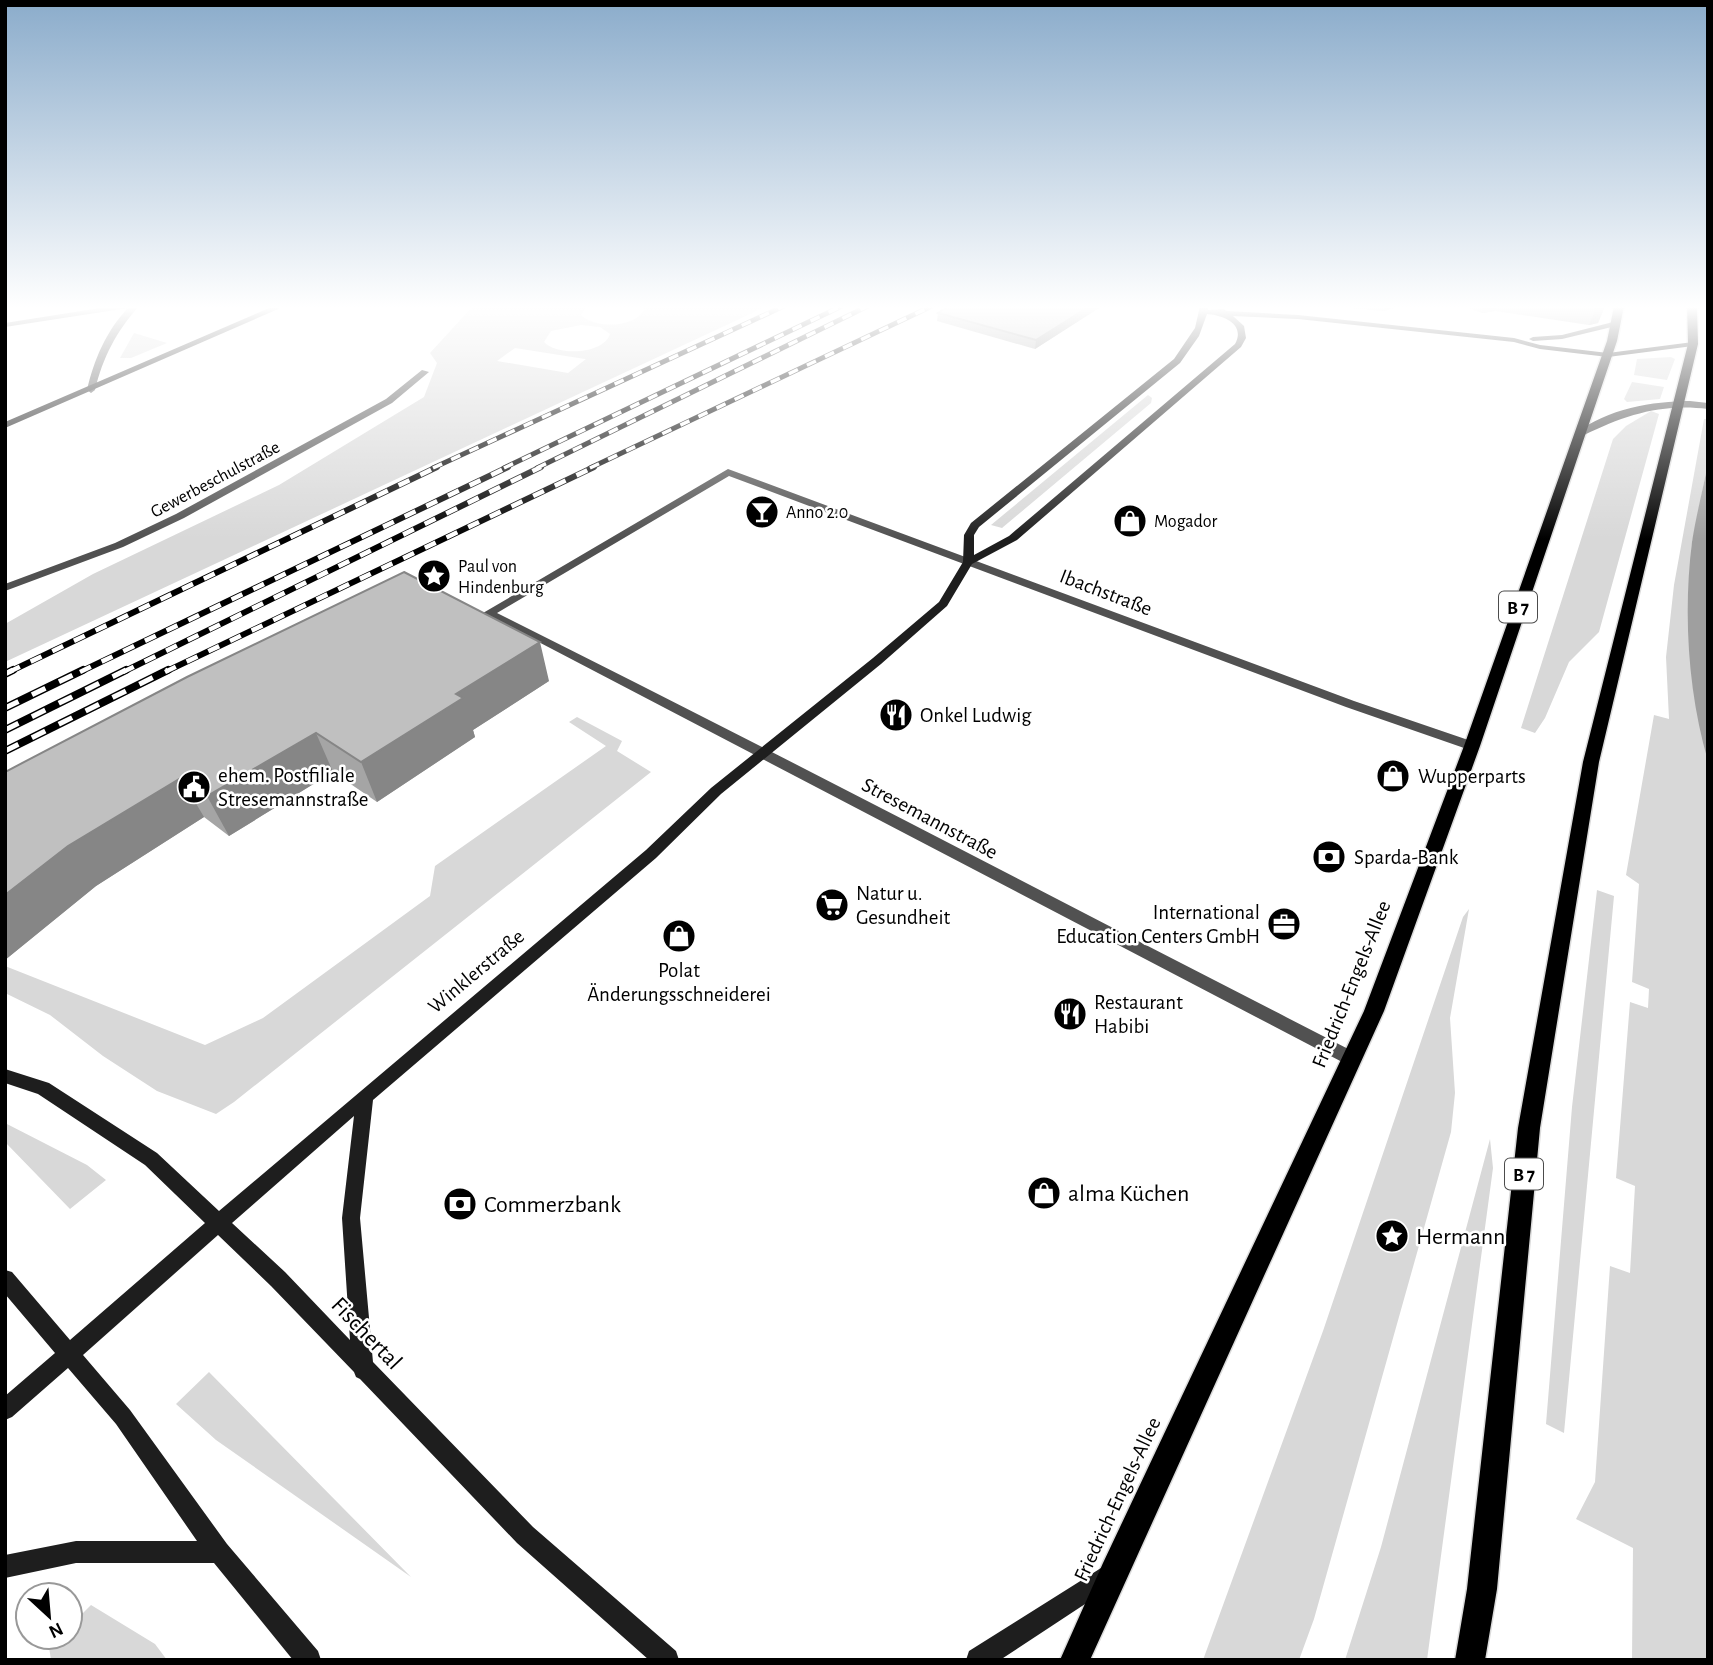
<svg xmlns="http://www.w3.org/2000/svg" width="1713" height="1665" viewBox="0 0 1713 1665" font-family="'Alegreya Sans',sans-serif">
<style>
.green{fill:#d8d8d8;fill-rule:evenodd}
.water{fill:#9f9f9f}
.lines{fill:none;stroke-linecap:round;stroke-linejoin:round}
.primary-casing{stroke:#dbdbdb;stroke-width:3}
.street{fill:#515151;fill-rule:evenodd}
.secondary{fill:#1e1e1e;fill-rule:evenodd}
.primary{fill:#000;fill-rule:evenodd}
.rail-far2-casing{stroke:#000;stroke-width:5}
.rail-far1-casing{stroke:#000;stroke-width:6}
.rail-casing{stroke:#000;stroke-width:8}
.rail-far2{stroke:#fff;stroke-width:3.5;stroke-dasharray:10;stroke-linecap:butt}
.rail-far1{stroke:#fff;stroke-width:4.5;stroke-dasharray:12;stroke-linecap:butt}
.rail{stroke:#fff;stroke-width:5;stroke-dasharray:15;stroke-linecap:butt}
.wall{fill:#a5a5a5}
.shaded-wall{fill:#868686}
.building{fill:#c0c0c0;stroke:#868686;stroke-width:2}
.labels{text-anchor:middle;stroke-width:5;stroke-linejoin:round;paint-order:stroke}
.far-street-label{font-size:18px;fill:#000;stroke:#fff}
.far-poi-label{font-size:18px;fill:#000;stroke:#fff;text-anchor:start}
.shield{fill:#fff;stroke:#4c4c4c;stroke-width:2}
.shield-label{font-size:19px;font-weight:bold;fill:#000}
.street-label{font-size:21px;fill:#000;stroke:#fff}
.poi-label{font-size:21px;fill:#000;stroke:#fff;text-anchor:start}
.near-poi-label{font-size:24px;fill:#000;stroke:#fff;text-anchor:start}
.near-street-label{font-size:24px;fill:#000;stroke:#fff}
</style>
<rect width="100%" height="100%" fill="#fff"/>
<path class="green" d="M473,306h114l-6,9c14,14 53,13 63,-5l-2,-4h125l-762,356v-38l88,-50 186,-89 145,-88 13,-34 -7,-10zM581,325l19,2 10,7c-7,21 -53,22 -66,8l7,-11zM515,348l70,11h1l-18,14 -71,-12z
M134,333l33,10 -36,15h-11z
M1671,357l4,2 -8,21 -33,-5 3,-16z
M1632,382l32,5 -4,12 -33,3 -3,-3z
M1148,395l4,3 -1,5 -149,125 -11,-3z
M1651,411l8,3 -60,218 -30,30 -24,56 -10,15 -14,-5 92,-289 13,-13z
M1704,419h4v44l-16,80 -4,61 5,83 15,74v899h-76l1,-112 -57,-29 19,-37 15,-216 20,7 5,-87 -19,-8 14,-176 18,6 1,-19 -17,-7 7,-98 -13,-9 28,-160 15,4 -3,-62 8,-72z
M577,717l45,24 -5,10 34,21 -417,330 -18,12 -59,-23 -54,-35 -53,-41 -45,-22v-27l200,79 58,-27 167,-122 5,-30 171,-120 -37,-24z
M1597,890l17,6 -50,537 -18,-9 26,-317z
M1469,909l-19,109 5,75 -4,39 -137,487 -15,41h-96l120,-329 140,-414z
M5,1123l82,42 19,15 -36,29 -65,-67z
M1490,1139l3,29 -66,492h-82l36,-113z
M209,1372l202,205 -195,-137 -40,-36z
M91,1605l64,39 12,16h-116l-2,-13 10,-10h11v-11z"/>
<path class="water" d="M1708,463v298c-20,-68 -25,-148 -16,-219 4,-26 11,-53 16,-79z"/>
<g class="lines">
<defs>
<path id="primary" d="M1614,306h10l-7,35 -137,405 -96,265 -294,649h-30l43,-97 261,-552 100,-265 143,-405z
M1687,306h10l1,38 -99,418 -59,366 -43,461 -12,71h-30l12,-71 51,-461 65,-366 105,-418z"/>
</defs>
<use href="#primary" class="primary-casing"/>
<path class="street" d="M113,306h26c-23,26 -36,51 -44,84l-4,3 -4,-3c7,-30 19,-59 41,-82l-123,19v-4z
M422,370l7,2 -37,31 -208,115 -61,29 -118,44v-7l110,-41 61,-29 210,-115z
M1690,401l18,2v6c-46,-6 -83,6 -124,26l-8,-2c31,-24 77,-32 114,-32z
M728,469l626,232 123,42 1,3 -1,3h-10l-121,-42 -617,-231 -232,137c289,144 574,294 861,441l2,5 -2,5 -6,2 -6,-2 -863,-451z"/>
<path class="secondary" d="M274,306h11l-280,122v-6z
M1200,306h8v4l15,-1 4,2 71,4 216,23 26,7 68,8 85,-11 4,2 -4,2 -85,11 -68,-8 -26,-7 -216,-23 -65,-3 11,10 2,12 -5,9 -224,193 -45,24 -25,42 -66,58 -160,130 -65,64 -283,242 -13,118 13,144 160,165 143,124 3,9h-30l-132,-117 -157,-164 -4,-2 -2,-5 -83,-86 -53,-51 -135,120 47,55 97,134 91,107 3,9h-28l-79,-97h-138l-71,15v-23l71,-14h121l-81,-117 -48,-56 -56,49 -7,3v-24l50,-43 -50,-59v-24l7,2 58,68 135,-117 -60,-58 -107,-71 -33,-11v-14l44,14 108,70 62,58 427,-361 65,-62 162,-130 66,-56 24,-40 1,-27 7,-12 203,-164 21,-31zM1207,314c16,1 39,10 28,30l-226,192 -35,19v-20l5,-8 201,-164 19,-27zM354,1116l-12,102 8,122 -65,-68 -53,-49z
M1617,321h3v4l-58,14 -29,2 -4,-2 4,-2 29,-2z
M1109,1563l8,4 4,8 -4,8 -117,77h-34l3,-9z"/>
<use href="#primary" class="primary"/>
<defs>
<path id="rail-far2" d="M433,468l351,-162
M504,468l338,-162
M537,468l331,-162
M590,468l342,-162"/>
<path id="rail-far1" d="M9,672l428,-205
M80,672l428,-205
M123,672l418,-205
M165,672l429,-205"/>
<path id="rail" d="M5,674l8,-4
M5,708l78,-38
M5,730l121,-60
M5,751l163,-81"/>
</defs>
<use href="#rail-far2" class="rail-far2-casing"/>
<use href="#rail-far1" class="rail-far1-casing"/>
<use href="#rail" class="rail-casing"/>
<use href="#rail-far2" class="rail-far2"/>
<use href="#rail-far1" class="rail-far1"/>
<use href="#rail" class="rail"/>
</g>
<path class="wall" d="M1102,306l-67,43 -98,-28 1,-8z
M1328,306h71l-15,5z
M1463,306h142l-7,17 -9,2 -94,-14 -13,2z
M549,681l-76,49 2,7 -98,65 -44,-30 -104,64 -25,-19 -108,69 -91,74v-188z"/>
<path class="shaded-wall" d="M1090,306h12l-67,43 1,-9z
M1385,306h14l-15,5z
M1484,306h12l-1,5 -13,2z
M1597,306h8l-7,17 -9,2z
M540,642l9,39 -76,49 2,7 -98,65 -16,-40 95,-68z
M316,733l17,39 -104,64 -22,-40z
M181,778l23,39 -108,69 -91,74v-65l63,-49z"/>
<path class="building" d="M949,306h141l-54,34 -98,-27z
M404,572l136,70 -84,52 7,4 -102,64 -45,-29 -109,63 -26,-18 -113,68 -63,49v-123l182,-95z"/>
<linearGradient id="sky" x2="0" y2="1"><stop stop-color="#8baccb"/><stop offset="0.57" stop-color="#fff"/><stop offset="1" stop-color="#fff" stop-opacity="0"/></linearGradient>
<rect width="1713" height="539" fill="url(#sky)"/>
<defs>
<symbol id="bar-disc" viewBox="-11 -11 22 22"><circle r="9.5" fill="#000" stroke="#fff"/><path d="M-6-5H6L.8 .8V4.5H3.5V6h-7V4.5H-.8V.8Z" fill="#fff"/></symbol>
<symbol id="shop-disc" viewBox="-11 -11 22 22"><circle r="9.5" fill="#000" stroke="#fff"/><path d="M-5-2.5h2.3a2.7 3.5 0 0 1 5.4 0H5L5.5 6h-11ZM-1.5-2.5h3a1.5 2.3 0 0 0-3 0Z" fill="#fff"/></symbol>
<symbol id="sight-disc" viewBox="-11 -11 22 22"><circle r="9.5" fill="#000" stroke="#fff"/><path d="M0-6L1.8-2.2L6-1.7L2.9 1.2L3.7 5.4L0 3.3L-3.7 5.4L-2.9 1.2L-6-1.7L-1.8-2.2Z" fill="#fff"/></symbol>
<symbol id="restaurant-disc" viewBox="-11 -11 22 22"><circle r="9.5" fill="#000" stroke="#fff"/><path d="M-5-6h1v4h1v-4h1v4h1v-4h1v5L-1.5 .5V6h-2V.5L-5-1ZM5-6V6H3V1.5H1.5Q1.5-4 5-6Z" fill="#fff"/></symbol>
<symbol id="civic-disc" viewBox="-11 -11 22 22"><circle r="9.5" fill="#000" stroke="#fff"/><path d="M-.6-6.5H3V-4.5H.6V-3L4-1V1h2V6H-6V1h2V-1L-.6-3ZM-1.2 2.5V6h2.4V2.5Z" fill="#fff"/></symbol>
<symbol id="bank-disc" viewBox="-11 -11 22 22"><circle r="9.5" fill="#000" stroke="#fff"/><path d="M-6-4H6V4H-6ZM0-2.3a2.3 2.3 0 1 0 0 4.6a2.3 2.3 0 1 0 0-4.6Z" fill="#fff"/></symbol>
<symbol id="supermarket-disc" viewBox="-11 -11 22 22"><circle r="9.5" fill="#000" stroke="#fff"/><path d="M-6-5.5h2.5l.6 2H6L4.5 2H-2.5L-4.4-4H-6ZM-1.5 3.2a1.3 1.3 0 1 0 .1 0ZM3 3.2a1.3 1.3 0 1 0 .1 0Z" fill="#fff"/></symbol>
<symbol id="office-disc" viewBox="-11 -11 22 22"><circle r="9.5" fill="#000" stroke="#fff"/><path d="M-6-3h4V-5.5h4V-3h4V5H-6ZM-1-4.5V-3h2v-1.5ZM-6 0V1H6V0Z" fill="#fff"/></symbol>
</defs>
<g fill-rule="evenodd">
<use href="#bar-disc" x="743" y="493" width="38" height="38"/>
<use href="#shop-disc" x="1111" y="502" width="38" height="38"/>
<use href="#sight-disc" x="415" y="557" width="38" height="38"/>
<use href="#restaurant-disc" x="877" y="696" width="38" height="38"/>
<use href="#shop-disc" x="1374" y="757" width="38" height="38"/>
<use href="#civic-disc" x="175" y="768" width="38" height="38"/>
<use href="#bank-disc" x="1310" y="838" width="38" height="38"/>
<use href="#supermarket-disc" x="813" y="886" width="38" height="38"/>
<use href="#office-disc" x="1265" y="905" width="38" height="38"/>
<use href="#shop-disc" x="660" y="917" width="38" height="38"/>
<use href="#restaurant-disc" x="1051" y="995" width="38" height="38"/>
<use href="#shop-disc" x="1025" y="1174" width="38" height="38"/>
<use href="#bank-disc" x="441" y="1185" width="38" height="38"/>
<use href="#sight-disc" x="1373" y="1217" width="38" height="38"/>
</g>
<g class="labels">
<g class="far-street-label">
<text transform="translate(215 479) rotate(-28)" y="6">Gewerbeschulstraße</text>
</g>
<g class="far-poi-label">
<text x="786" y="518">Anno 2.0</text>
<text x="1154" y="527">Mogador</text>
<text x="458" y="572">Paul von<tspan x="458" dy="21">Hindenburg</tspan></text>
</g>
<g class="shield">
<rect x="1499" y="591.5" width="38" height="31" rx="5"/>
<rect x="1505" y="1158.5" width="38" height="31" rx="5"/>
</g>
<g class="shield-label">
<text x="1518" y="614">B 7</text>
<text x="1524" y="1181">B 7</text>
</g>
<g class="street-label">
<text transform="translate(1106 592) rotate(21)" y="7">Ibachstraße</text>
<text transform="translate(930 818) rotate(28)" y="7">Stresemannstraße</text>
<text transform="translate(476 971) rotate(-40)" y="7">Winklerstraße</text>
<text transform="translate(1351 984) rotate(-68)" y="7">Friedrich-Engels-Allee</text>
<text transform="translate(1117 1499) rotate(-65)" y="7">Friedrich-Engels-Allee</text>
</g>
<g class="poi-label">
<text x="920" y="722">Onkel Ludwig</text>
<text x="218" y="782">ehem. Postfiliale<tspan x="218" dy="24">Stresemannstraße</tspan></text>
<text x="1418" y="783">Wupperparts</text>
<text x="1354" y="864">Sparda-Bank</text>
<text x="856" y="900">Natur u.<tspan x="856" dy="24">Gesundheit</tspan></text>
<text x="1260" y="919" text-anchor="end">International<tspan x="1260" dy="24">Education Centers GmbH</tspan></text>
<text x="679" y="977" text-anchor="middle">Polat<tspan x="679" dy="24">Änderungsschneiderei</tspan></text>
<text x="1094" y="1009">Restaurant<tspan x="1094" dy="24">Habibi</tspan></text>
</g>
<g class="near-poi-label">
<text x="1068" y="1201">alma Küchen</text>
<text x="484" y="1212">Commerzbank</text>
<text x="1416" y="1244">Hermann</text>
</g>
<g class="near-street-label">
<text transform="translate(367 1333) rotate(46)" y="8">Fischertal</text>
</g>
</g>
<rect width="1713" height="1665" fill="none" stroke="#000000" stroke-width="14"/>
<g transform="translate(49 1616) rotate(154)"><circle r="33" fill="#ffffff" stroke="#999999" stroke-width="2"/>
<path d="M0-5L12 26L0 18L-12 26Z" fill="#000000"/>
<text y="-10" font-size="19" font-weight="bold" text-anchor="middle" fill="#000000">N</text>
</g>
</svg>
